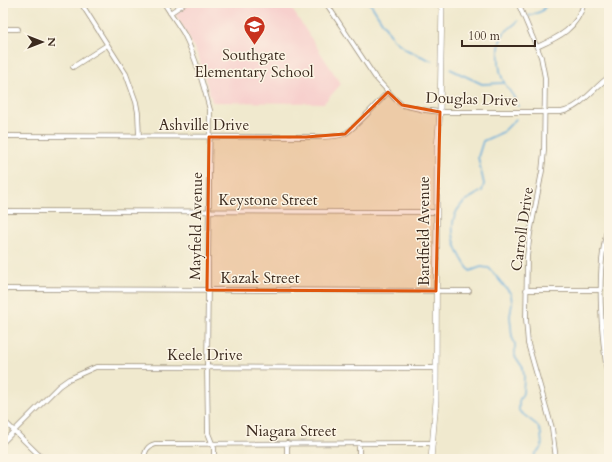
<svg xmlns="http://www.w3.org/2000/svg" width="612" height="462" viewBox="0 0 612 462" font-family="Cardo,serif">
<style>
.built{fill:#f7d0cd}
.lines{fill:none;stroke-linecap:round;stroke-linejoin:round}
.stream{stroke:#63abda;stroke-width:1.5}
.minor-casing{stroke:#968a76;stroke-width:5.5}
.tertiary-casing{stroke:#968a76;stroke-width:6}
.minor{stroke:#fff;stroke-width:4}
.tertiary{stroke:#fff;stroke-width:5}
.marked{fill:#df570d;fill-opacity:0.2;stroke:#df570d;stroke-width:3;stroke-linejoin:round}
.labels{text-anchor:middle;stroke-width:3;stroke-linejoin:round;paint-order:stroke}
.poi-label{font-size:15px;fill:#3b2a1e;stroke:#fcf5e5}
.street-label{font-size:15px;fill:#3b2a1e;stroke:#fcf5e5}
</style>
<rect width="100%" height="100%" fill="#fcf5e5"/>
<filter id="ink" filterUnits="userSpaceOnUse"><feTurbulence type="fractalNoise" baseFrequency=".025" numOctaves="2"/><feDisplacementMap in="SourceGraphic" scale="8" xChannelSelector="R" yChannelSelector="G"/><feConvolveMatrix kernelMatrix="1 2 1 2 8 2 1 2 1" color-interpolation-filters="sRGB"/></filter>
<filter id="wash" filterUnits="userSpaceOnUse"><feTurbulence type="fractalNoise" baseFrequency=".012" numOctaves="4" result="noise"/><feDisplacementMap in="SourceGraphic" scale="16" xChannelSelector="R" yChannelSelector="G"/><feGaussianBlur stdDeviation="0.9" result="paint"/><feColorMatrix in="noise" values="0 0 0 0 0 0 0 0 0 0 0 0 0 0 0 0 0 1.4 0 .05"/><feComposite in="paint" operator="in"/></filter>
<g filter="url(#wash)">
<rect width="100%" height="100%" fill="#f0e9ce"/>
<path class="built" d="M191,3h97l53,81 -17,19 -112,-1 -13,-44 -12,-24 -12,-20z"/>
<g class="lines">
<path class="stream" d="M370,3l23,36 14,11 25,11
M529,16l13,-5 6,-8
M450,69l32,15 21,-1
M518,106c-3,-11 -10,-15 -14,-24 -6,-11 -8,-38 0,-49 4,-4 10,-8 14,-12
M516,119l-13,13 -20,9 -5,16 6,27 -2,7c-6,4 -16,8 -21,14 -17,20 -5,48 9,66l11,-4 8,1 22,26 1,10 -2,12 2,21 3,7v12l8,12 1,9 -1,16 -4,8v10l18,14 4,8 1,14 -7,7 -1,5"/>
</g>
</g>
<g filter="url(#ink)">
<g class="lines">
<defs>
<path id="minor" d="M81,3l45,71 10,28 2,11 1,24
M164,3c6,10 14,21 20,31 12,24 19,50 26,76l-3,258 1,65 6,15v11
M326,3l49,74 20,22 7,6 22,5 16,2h121c20,-4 32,-24 48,-35
M424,3l18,2
M518,3l23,54 4,21 -1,73 -2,20 -12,63 -3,23 -1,62 2,25 24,84 4,31
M170,13l15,-10
M3,29h15
M537,47c22,-10 40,-18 47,-44
M73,67l34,-22
M3,136l303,1c12,0 27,1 38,-3 10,-4 35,-33 44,-42
M3,211l433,1
M609,223c-14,45 -8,114 0,161
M3,289l466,2
M526,290h75
M3,420l40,39
M3,442l56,-56 10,-7 27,-12 339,1
M144,459c1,-8 3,-13 11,-15l277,-1
M287,459v-16
M359,459v-16"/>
<path id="tertiary" d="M431,459l5,-58 1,-253 3,-36 2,-109"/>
</defs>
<use href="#minor" class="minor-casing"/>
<use href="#tertiary" class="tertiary-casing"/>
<use href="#minor" class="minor"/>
<use href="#tertiary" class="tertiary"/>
</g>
</g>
<path class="marked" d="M388,92l14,13 38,7 -4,179 -229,-1 2,-153h97l39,-3z"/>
<defs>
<symbol id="school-pin" viewBox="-11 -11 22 30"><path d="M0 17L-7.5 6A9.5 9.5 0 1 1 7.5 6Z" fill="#c8321e" stroke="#fcf5e5"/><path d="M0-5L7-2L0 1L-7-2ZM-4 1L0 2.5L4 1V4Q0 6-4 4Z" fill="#fff"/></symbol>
</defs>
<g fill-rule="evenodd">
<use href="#school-pin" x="242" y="14" width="25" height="34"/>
</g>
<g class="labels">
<g class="poi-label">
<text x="254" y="60">Southgate<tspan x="254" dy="17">Elementary School</tspan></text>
</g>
<g class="street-label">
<text transform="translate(472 99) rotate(2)" y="5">Douglas Drive</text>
<text x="204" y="130">Ashville Drive</text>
<text x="268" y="205">Keystone Street</text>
<text transform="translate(196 226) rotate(-89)" y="5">Mayfield Avenue</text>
<text transform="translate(522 229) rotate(-82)" y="5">Carroll Drive</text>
<text transform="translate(424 231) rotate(-90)" y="5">Bardfield Avenue</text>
<text x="260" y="283">Kazak Street</text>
<text x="205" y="360">Keele Drive</text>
<text x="291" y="436">Niagara Street</text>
</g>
</g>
<rect width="612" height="462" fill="none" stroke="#fcf5e5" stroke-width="16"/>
<g transform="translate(42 42) rotate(90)" stroke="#fcf5e5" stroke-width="3" paint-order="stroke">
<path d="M0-3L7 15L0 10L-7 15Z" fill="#3b2a1e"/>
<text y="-6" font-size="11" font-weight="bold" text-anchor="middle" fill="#3b2a1e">N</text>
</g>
<path d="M462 40v6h73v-6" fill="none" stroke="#3b2a1e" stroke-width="2"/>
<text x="468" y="40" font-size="12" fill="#3b2a1e" stroke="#fcf5e5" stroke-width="3" paint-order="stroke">100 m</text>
</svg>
